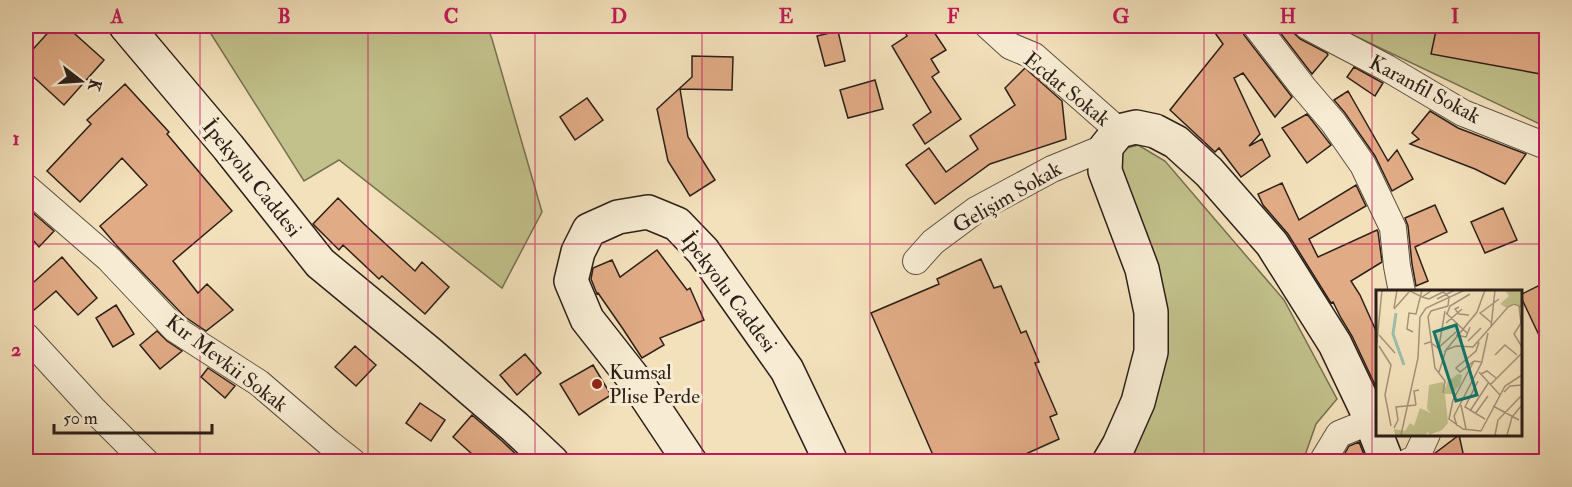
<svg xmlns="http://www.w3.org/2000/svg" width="1572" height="487" viewBox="0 0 1572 487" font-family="'IM FELL Double Pica',serif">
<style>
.green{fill:#c2c18b;stroke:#777052;stroke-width:1.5}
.building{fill:#e0ab85;stroke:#2c1f19;stroke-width:1.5}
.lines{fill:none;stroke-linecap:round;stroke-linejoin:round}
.street-casing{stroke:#5e5042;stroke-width:28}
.secondary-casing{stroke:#2c1f19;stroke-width:36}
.street{stroke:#f7ecd3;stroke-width:26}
.secondary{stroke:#f7ecd3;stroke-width:33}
.grid{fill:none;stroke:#c2185b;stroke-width:1.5;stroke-opacity:0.55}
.poi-dot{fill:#8f2418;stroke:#f7ecd3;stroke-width:2}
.labels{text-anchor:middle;stroke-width:6;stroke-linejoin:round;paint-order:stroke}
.street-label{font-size:21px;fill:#2c1f19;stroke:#f7ecd3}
.poi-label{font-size:21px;fill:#2c1f19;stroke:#f7ecd3;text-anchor:start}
.inset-river{fill:none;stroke:#9cbead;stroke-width:3}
.inset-road{fill:none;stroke:#a3937a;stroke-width:1.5}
.view{fill:#0f766e;fill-opacity:0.15;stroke:#0f766e;stroke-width:3}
.inset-edge{fill:none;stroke:#2c1f19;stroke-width:3}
.neatline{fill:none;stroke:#c2185b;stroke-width:2}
.grid-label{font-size:20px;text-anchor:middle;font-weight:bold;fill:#c2185b}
</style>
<rect width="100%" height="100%" fill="#f3e1bb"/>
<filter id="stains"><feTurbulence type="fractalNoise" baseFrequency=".00333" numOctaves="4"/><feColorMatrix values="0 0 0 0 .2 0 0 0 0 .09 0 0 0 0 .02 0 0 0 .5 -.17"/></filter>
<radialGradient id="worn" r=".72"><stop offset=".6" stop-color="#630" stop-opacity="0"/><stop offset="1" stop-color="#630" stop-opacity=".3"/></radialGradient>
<path class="green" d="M206,26h281l5,13 50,173 -40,76 -163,-128 -35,21z
M1334,26h212v101z
M1138,145l27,16 119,139 53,99 -21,25 -13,37h-174l32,-90 -47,-202 9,-20z"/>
<path class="building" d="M54,26h12l38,34 -40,45 -38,-35v-13z
M902,26h28l16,24 -15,9 8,13 -7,5 29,42 -36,25 -12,-19 18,-13 -39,-66 15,-10z
M1210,26h31l3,9 48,62 -17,20 -32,-44 -9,5 26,56 -11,12 13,-7 8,17 -29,21 -22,-29 -4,4 -45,-42 53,-66z
M1275,26h17l2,7 6,6 27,14 1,2 -16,19z
M1437,26h109v49l-115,-21z
M838,31l7,30 -20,5 -8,-30z
M692,56l41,1 -1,33 -52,-1 8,48 27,43 -25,16 -22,-35 -11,-52 35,-32z
M1354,67l29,16 -8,13 -28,-19z
M1025,68l37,33 4,38 -76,25 -55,40 -29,-39 23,-17 17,24 32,-23 -8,-13 45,-31 -10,-17z
M875,80l8,29 -35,9 -8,-28z
M125,84l44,48 -2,2 65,77 -59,50 25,32 9,-9 26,26 -27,21 -21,-14 -68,-71 -17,-20 47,-41 -25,-27 -42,44 -33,-31 44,-47 -4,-4z
M1348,91l40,70 9,-11 16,29 -21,12 -17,-35 -30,-43 -11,-13z
M587,98l16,22 -28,20 -15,-23z
M1430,111l28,17 68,26 -21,30 -30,-15 -65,-25 9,-5 -7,-6z
M1307,114l24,31 -24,18 -25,-35z
M1282,183l17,37 57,-35 10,21 -57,33 9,18 59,-27 1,2 4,30 -31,19 9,14 17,38v56l-25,-53 -11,-18 -8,-16 -2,1 -43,-69 -25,-29 -5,-11z
M338,198l26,26 51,47 7,-9 27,25 -24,27 -43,-38 -3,3 -36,-34 -4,5 -26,-26z
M1435,205l12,27 -32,15 13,34 -12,5 -4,-22 -4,-38 -3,-8z
M1503,208l14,32 -32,13 -14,-31z
M32,212l22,19 -15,16 -13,-15v-14z
M657,250l30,40 3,-2 14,32 -44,18 4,7 -22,13 -19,-29 -25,-36 -1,1 -6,-15 2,-11 19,-8 8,17z
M62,257l35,41 -19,17 -22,-24 -23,20 -7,-9v-13z
M981,259l13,29 7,-2 20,47 5,-2 13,31 -4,1 22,51 -7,3 9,22 -51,23h-72l-65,-149 68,-29 -2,-5z
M1546,282v68l-26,-55z
M116,305l18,29 -21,13 -17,-29z
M157,331l10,10 15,10 -22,18 -20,-24z
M355,346l21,19 -20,21 -21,-19z
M525,354l16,19 -24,22 -17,-20z
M593,365l18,30 -32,20 -19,-31z
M208,368l27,18 -10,12 -24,-21z
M420,403l25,17 -14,21 -25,-18z
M472,415l30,26 22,21h-43l-28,-25z
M1459,435l6,27h-34l3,-8z
M1359,442l8,20h-27l9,-16z"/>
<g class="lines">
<defs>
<path id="street" d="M988,26l22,20 24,10 85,75
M1256,26l47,61 30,35 30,43 30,63 4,38 5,26
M1307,26l80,42 76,45 83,33
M26,187l83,72 66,70 84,54 70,60 24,19
M916,261l17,-19 43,-32 76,-41 54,-22
M26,336l68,74 52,52
M1322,462l17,-28 32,-13
M1408,462l8,-4 11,-24"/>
<path id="secondary" d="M126,26l102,121 92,116 109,90 86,74 37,35
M690,462l-52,-78 -51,-65 -16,-38 7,-29 11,-22 29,-13 30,-5 29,12 26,27 84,119 44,92
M1109,462l10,-17 19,-43 13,-50v-40l-9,-43 -37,-98 1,-24 13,-16 17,-4 19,4 21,11 33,30 63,72 63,100 31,65 21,53"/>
</defs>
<use href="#street" class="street-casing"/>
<use href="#secondary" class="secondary-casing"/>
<use href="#street" class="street"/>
<use href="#secondary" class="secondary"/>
</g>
<path class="grid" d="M200,26v436M368,26v436M535,26v436M702,26v436M870,26v436M1037,26v436M1204,26v436M1372,26v436M26,244h1520"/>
<circle class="poi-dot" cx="597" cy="384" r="6"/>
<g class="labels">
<g class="street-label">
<text transform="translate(1067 89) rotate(39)" y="7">Ecdat Sokak</text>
<text transform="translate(1425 89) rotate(28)" y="7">Karanfil Sokak</text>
<text transform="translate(252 178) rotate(51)" y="7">İpekyolu Caddesi</text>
<text transform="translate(1007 197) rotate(-30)" y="7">Gelişim Sokak</text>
<text transform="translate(729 292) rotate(53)" y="7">İpekyolu Caddesi</text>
<text transform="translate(227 363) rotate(37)" y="7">Kır Mevkii Sokak</text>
</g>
<g class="poi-label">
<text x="609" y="379">Kumsal<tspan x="609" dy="24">Plise Perde</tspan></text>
</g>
</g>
<g transform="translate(1376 290)">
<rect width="146" height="146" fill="#f3e1bb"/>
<path d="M129,0h16v16l-7,-3 -7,5 -7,-4 9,-8zM82,84l4,1 -2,10 -8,9h-7l3,29 -6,7 -13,5 -1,-3 -3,3h-30l-1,-6 11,2 5,-8 4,3 6,-18 11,5 -4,-4 2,-24 14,-3 3,6 1,-6z" fill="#c2c18b"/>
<path class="inset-river" d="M20,23l-3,21 11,31"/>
<path class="inset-road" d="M32,0l14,7 9,-6M109,0l-8,22 -31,38 10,-4 17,1 35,-40 6,-3 8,3M46,7l7,2 14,-7 6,5 -1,9M61,9l18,-9M143,16l2,17 -7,11 8,13M83,17l-4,2 4,5 10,1M18,18l3,-18M18,19l15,-17M107,21l16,-12M107,21l-3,2 12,10M70,23l21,20M71,24l3,-8 20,-12M70,33l16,-14M115,37l4,-37M37,42l-6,-3 2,-16 7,1 6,-24M3,45l16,18M80,45l10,2 4,-10M92,51l13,-13M103,52l-3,9 -20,17 4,4 14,-11 -21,39 -4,19 14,10 18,2M48,54l6,-2 8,6 18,-16M3,56l12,19 -6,30 6,31M63,56l6,-35M0,61l6,-61M119,65l10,-10 12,10M106,71l6,-28M63,82l7,-22M103,82l21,23M105,84l6,-3 9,7M102,91l-13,26 20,12M114,95l32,-32M128,102l6,-6 12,-1M67,103l2,-12 -10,-13 -7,-51 3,-6 17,-5M40,115l-2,-14 5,-1M85,115l5,24M117,116l26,14M94,121l19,-29M99,124l13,-18M81,136l-3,-10 28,-54 -8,-1M18,138l4,-8 -2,-13 20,-2M105,141l24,-45 17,-11M25,145l17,-77 2,-41 6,-9 39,-18M119,145l3,-15 24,-25M131,145l5,-18 10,-12"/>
<path class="view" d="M80,35l21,70 -21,6 -22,-69z"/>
<rect width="146" height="146" class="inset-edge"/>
</g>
<rect width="1572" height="487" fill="none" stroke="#f3e1bb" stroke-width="66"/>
<g transform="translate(81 81) rotate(107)" stroke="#f7ecd3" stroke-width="4.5" paint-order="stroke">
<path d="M0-4.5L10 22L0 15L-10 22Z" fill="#2c1f19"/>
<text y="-9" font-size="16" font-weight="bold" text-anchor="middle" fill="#2c1f19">K</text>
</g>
<path d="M54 424v9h158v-9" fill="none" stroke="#2c1f19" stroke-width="3"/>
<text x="63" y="424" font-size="18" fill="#2c1f19" stroke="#f7ecd3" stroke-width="4.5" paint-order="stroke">50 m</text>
<rect x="33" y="33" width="1506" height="421" class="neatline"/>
<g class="grid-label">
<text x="117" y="23">A</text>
<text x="284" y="23">B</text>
<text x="451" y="23">C</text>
<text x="619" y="23">D</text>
<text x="786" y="23">E</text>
<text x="953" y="23">F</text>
<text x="1121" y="23">G</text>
<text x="1288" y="23">H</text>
<text x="1455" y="23">I</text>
<text x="16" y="145">1</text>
<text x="16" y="356">2</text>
</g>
<rect width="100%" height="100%" filter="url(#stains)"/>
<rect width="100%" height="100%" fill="url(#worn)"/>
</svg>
